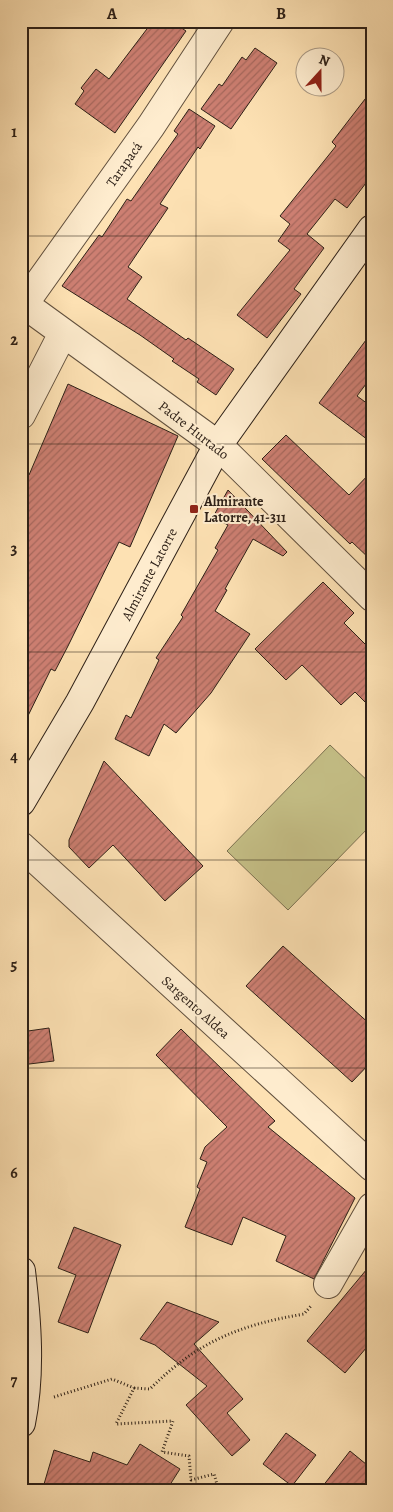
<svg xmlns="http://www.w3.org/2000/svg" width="393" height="1512" viewBox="0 0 393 1512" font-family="Alegreya,serif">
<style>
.garden{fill:#c6c188;stroke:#7a7050}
.building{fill:url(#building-hatch);stroke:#2d2017}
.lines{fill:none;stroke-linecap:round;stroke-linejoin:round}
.minor-casing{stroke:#61503e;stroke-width:30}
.secondary-casing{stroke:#2d2017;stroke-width:30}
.path{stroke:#2d2017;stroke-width:3;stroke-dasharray:1 2.5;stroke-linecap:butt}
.minor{stroke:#feecce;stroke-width:28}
.secondary{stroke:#feecce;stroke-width:28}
.grid{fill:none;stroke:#2d2017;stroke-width:1;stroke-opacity:0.55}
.poi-dot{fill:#8f2418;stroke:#feecce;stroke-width:2}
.labels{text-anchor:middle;stroke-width:4;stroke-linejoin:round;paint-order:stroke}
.street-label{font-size:14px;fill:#2d2017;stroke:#feecce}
.poi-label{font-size:14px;font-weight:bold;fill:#2d2017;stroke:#feecce;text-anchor:start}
.neatline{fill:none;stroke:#2d2017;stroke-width:2}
.grid-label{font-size:16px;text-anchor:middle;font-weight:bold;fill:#2d2017}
</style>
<defs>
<pattern id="building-hatch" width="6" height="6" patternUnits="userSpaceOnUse" patternTransform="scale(1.25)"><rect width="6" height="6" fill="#cd7f72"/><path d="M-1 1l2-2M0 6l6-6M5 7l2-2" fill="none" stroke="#a7685d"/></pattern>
</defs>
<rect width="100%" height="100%" fill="#fde1b3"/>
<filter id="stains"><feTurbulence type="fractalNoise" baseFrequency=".004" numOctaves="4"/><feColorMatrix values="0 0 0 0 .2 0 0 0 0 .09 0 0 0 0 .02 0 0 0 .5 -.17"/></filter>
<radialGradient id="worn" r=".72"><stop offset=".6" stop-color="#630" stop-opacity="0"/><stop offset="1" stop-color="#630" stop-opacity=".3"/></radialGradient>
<path class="garden" d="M330,745l42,40v39l-84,86 -61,-59z"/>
<path class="building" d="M153,21h18l15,10 -71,102 -40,-29 9,-13 -3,-3 15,-19 13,10z
M255,48l22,15 -46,66 -30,-20 18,-25 3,2 20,-29 4,3z
M372,90v85l-25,33 -12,-9 -28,35 17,14 -30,41 7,5 -34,44 -30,-23 53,-65 -12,-9 12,-17 -10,-8 56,-70 -4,-4z
M189,109l26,17 -15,23 -2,-2 -38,57 8,4 -40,59 14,10 -15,22 59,41 2,-2 46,31 -18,26 -19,-13 2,-3 -27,-18 2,-2 -34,-24 -78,-49 37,-51 3,2 25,-38 4,2 47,-67 -4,-3z
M372,332v44l-15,20 15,11v36l-53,-40z
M68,384l110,52 -48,111 -11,-5 -51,104 -13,25 -4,-2 -30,61v-259l8,4z
M286,435l63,60 23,-24v90l-20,-19 -2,2 -88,-85z
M228,490l59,62 -4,4 -30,-17 -28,50 2,1 -12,21 35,23 -39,59 -35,40 -12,-9 -15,32 -34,-17 11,-24 5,3 28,-58 -3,-2 27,-41 -2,-2 37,-65 -3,-2 13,-23 -15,-8z
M323,582l31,31 -10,10 28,28v58l-17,-17 -14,13 -39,-40 -16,15 -31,-31z
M104,761l99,105 -38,35 -52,-56 -24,23 -20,-21v-7z
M283,946l89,80v35l-20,21 -106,-96z
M49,1028l5,33 -33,4v-33z
M181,1029l94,92 -7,6 87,71 -41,81 -38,-18 10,-25 -43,-19 -11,28 -47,-18 15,-38 -3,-2 10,-25 -7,-3 5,-12 22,-20 -71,-72z
M74,1227l47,18 -33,88 -30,-11 18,-47 -18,-7z
M372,1263v78l-27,32 -38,-32z
M167,1302l52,20 -25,22 49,55 -16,14 23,27 -18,16 -46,-51 21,-19 -52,-41 -15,-6z
M286,1433l30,22 -24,31 -29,-22z
M140,1444l40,25 -14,22h-124l12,-41 36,12 3,-10 34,13z
M350,1451l22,18v22h-53z"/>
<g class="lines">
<defs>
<path id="minor" d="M21,302l197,143 154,152
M24,304l127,-178 69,-105
M21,415l42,-82
M21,846l351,321
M328,1284l44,-77"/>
<path id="secondary" d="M21,802l59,-100 138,-257 154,-216
M21,1271c6,50 10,102 0,152"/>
</defs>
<use href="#minor" class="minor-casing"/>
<use href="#secondary" class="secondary-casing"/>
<path class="path" d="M134,1388l16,1c47,-47 89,-64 154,-75l7,-8
M54,1397l58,-18 22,9 -18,36 57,-3 -11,31 27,4 2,24 23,-6 5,17"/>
<use href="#minor" class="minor"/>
<use href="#secondary" class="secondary"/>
</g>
<path class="grid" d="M196,21v1470M21,236h351M21,444h351M21,652h351M21,860h351M21,1068h351M21,1276h351"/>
<rect class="poi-dot" x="189" y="504" width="10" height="10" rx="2.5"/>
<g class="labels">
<g class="street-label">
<text transform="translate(124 164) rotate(-55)" y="5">Tarapacá</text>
<text transform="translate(194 430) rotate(38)" y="5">Padre Hurtado</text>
<text transform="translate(149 574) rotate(-62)" y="5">Almirante Latorre</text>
<text transform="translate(196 1007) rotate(42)" y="5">Sargento Aldea</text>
</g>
<g class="poi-label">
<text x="204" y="506">Almirante<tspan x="204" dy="16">Latorre, 41-311</tspan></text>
</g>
</g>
<rect width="393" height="1512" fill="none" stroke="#fde1b3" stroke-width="55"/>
<g transform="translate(320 72) rotate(21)"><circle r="24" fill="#feecce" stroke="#aa9a85"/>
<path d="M0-4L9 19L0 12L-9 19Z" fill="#8f2418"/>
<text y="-8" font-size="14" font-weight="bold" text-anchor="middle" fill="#2d2017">N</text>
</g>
<rect x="28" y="28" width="338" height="1456" class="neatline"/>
<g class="grid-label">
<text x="112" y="19">A</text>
<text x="281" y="19">B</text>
<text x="14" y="137">1</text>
<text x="14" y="345">2</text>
<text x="14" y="554">3</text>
<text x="14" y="762">4</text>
<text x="14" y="970">5</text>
<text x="14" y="1178">6</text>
<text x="14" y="1386">7</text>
</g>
<rect width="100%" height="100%" filter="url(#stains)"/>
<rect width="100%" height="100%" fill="url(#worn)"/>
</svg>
